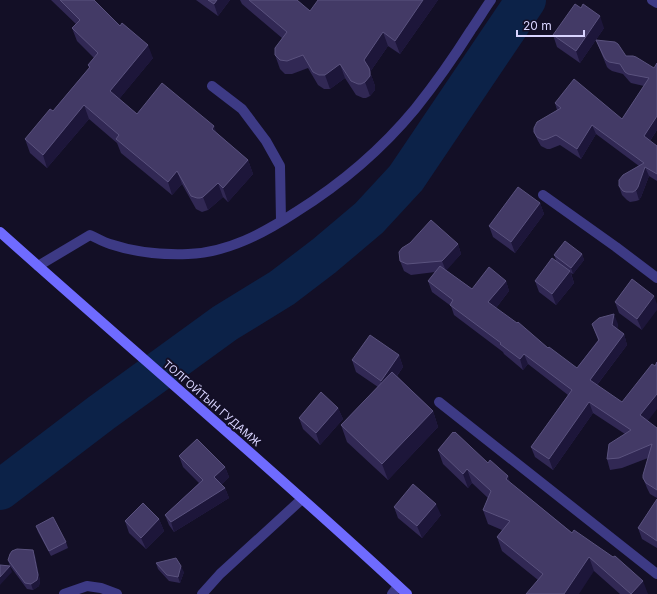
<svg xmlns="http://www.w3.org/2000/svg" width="657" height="594" viewBox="0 0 657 594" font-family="Inter,sans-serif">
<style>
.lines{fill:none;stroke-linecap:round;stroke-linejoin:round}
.river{stroke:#0c2248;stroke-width:40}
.minor{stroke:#3d3a85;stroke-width:10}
.secondary{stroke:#6f6bff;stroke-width:10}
.wall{fill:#312854}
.shaded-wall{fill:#1d163a}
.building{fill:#433a66;stroke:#5a527e}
.labels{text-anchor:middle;stroke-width:4;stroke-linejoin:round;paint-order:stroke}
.street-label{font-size:11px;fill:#d9d4ff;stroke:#130f26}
</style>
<rect width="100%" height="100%" fill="#130f26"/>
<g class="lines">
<path class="river" d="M0,490l101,-77 124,-90 57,-35 42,-32 45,-38 37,-40 120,-178"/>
<path class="minor" d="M652,0l5,3
M212,86l30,23 24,32 14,25 1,55
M543,195l73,52 41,31
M38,266l52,-31c7,3 13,7 20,9 24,8 52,11 78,10 39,-1 76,-21 108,-42 45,-28 85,-62 119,-103 20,-25 39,-52 56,-79 7,-10 13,-20 20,-30
M439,402l218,172
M64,594l23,-8 14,2 16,6
M202,594l18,-20 82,-75
M392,594l6,-8"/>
<path class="secondary" d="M0,232c135,121 274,238 407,362"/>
</g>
<path class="wall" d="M51,0h43l59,58 -34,41 18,15 80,19 31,27 5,14 -25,28 -5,-5 -15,13 -6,2 -6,-3 -14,-25 -10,11 -51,-42 -4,-10 -28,-24 -42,49 -17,-15 -5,-14 28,-28 36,-43 -1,-3 6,-7 -17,-17 -5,-13 4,-4z
M196,0h34l-12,16z
M240,0h57l13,11 128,-11 -38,54 -12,-8 -18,26 5,14v4l-5,6 -4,2h-3l-7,-3 -11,-17 -15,11h-6l-6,-4 -10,-17 -16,6h-7l-5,-5 -5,-14 7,-17 -40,-34z
M604,28l-24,35 -23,-16 -4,-12z
M596,40l30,16 28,12 3,-5v67l-7,11 7,5v35l-8,-5 -8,21 -2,3 -3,1 -6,1 -3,-2 -5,-5 -3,-9 20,-20 -43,-32 -15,25 -21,-14 -10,4h-3l-6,-3 -3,-5 -4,-9 23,-22 -2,-7 67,16 22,-33 -13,-3 -2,-2 -6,-7 -11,-3 -3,-2 -2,-2z
M540,203l4,11 -29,39 -22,-16 -4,-11z
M458,244l3,10 -15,16 26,19 34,-8 3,10 -13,17 52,40 29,20 21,-28 -6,-16h26l-1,5 7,5 3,11 -30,40 60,43v70l-7,-4 -3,-6 -4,-10 5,-20 -26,10 -12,2 -3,-11 18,-25 -32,-21 -40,57 -18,-13 -4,-10 37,-52 -40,-31 -5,6 -19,-16 -1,-2 -49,-37 -3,-9 -19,-14 -4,-11 7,-9 -24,3 -7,-4 -4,-10z
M582,254l2,6 -11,14 -2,-1 3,10 -18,22 -17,-13 -4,-11 21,-21 -2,-5z
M632,279l10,51 -23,-17 -4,-11z
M399,355l4,12 -6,9 36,35 5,16 -50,53 -41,-38 -6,-17 37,-38 -22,-15 -4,-12z
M338,408l5,11 -23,26 -17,-16 -4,-11z
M438,450l50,13 23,20 137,111h-28l-26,-23 -56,9 -36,-29 -5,-14 5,-7 -14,-6 -5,-14 5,-12 -16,-15 -4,5 -25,-24z
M179,456l46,11 4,10 -8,8 4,3 4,10 -55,34 -5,-7 -4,-10 34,-32 -16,-16z
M657,499v49l-15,-9 -4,-11z
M394,507l47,8 -19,23 -24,-20z
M159,519l5,12 -18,18 -17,-16 -4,-12z
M36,526l30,16 2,6 -17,8 -13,-24z
M35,556l5,25 -1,5 -6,4 -6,-1 -17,-23 -2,-6z
M156,563l28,9 -4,11 -11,-2 -11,-12z"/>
<path class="shaded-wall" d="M217,0h13l-12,16 -4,-12z
M423,0h15l-38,54 -5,-13z
M600,16l4,12 -24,35 -4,-12z
M383,32l5,14 -18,26 5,14v4l-5,6 -5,-14 -1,-22z
M148,45l5,13 -38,46 -5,-13z
M340,64l5,14 -15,11 -5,-14z
M84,105l5,14 -42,49 -4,-13z
M657,116v14l-10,15 -3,-9z
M592,125l4,9 -15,25 -4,-10z
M214,126l5,13 -7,-10z
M248,160l5,14 -25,28 -5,-14z
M645,167l4,9 -8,21 -2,3 -3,-10z
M177,171l5,13 -10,11 -4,-13z
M218,183l5,14 -15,13 -5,-13z
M540,203l4,11 -29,39 -4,-11z
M458,244l3,10 -15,17 -4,-10z
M582,254l2,6 -11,14 -2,-6z
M570,271l4,12 -18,22 -4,-11z
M506,281l3,10 -17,22 -4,-11z
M654,296l3,8v6l-15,20 -5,-11z
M614,314l4,10 -2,12 -4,-11z
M624,334l3,11 -34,45 -3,-10z
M524,354l4,10 -5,6 -3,-11z
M399,355l4,12 -18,25 -4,-11z
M657,394v15l-13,17 -4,-11z
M589,402l4,11 -40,57 -4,-11z
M338,408l5,11 -23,26 -4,-12z
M433,411l5,16 -50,53 -6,-16z
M225,467l4,10 -11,11 -4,-11z
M467,469l5,14 -4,5 -5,-14z
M508,476l5,14 -7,-11z
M225,488l4,10 -55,34 -3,-10z
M436,504l5,11 -19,23 -5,-12z
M159,519l5,12 -18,18 -5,-11z
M33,550l2,6 5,25 -1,5 -6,4 -2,-6z
M589,557l5,14 -15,23h-15z
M10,566l2,6 -12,13v-8z
M181,566l3,6 -4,11 -2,-6z
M643,581l5,13h-17z"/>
<path class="building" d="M60,0h34l26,26 2,-3 26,22 -38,46 27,23 25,-31 52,43 -2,3 36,31 -25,28 -5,-5 -15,14 -3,1h-3l-6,-2 -14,-25 -9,11 -52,-43 3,-4 -35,-30 -41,50 -18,-16 25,-30 3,2 37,-44 -2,-2 10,-12 -26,-25 8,-8z
M208,0h9l-3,4z
M249,0h48l13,11 8,-11h105l-28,41 -12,-9 -19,28 5,8 1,4v4l-5,6 -4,2h-3l-7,-3 -11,-17 -15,11h-6l-6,-3 -10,-17 -16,6 -7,-1 -5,-5v-7l12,-16z
M575,4l6,4 2,-4 17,12 -24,35 -23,-16z
M596,40l19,2 3,2 8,12h7l3,1 18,11 3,-5v53l-13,20 13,10v28l-12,-7 -7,20 -2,3 -3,2h-7l-3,-1 -4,-5v-6l4,-5 21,-12 -52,-38 -15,24 -21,-14 -9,4 -4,1 -6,-3 -3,-5v-4l3,-6 24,-14 -6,-5 19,-24 48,40 27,-41 -21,-4 -3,-2 -5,-8 -11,-2 -3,-2 -2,-3z
M518,187l22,16 -29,39 -22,-16z
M431,220l27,24 -16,17 -35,3 -7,-3 -1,-9 3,-4 8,-5z
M565,241l17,13 -11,14 -17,-13z
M552,258l18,13 -18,23 -17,-13z
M440,266l32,23 17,-22 17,14 -18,21 29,21 1,-1 30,26 1,-1 28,21 22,-28 -7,-16 7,-6 15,-4 -2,11 12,9 -34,46 32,22 30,-38 3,2 2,-4v32l-17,21 17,13v62l-11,-7 -3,-5v-3l9,-31 -33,14 -12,1 2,-15 22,-14 -42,-28 -40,57 -18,-12 41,-57 -48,-36 -4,5 -20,-15 1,-1 -51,-38 3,-5 -25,-19z
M632,279l22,17 -17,23 -22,-17z
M370,335l29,20 -18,26 -29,-21z
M392,372l41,39 -51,53 -41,-39z
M321,392l17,16 -22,25 -17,-15z
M453,432l1,1 1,-1 33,31 2,-3 18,16 -2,3 66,54 2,-3 39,27 2,-1 28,25 -12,13 -42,-37 -25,37h-38l17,-20 -46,-37 13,-16 -27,-11 8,-19 -24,-22 -4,5 -25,-24z
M197,439l28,28 -11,10 11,11 -54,34 -6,-7 38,-35 -24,-24z
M413,484l23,20 -19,22 -23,-19z
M657,499v42l-19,-13z
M143,503l16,16 -18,19 -16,-17z
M53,517l13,25 -17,9 -13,-25z
M17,549l16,1 5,25 -1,5 -6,4 -6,-1 -17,-23 2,-6 2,-3z
M176,558l5,8 -3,11 -11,-2 -11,-12z
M0,565l10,1 -10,11z"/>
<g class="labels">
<g class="street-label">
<text transform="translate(212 403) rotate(41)" y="4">ТОЛГОЙТЫН ГУДАМЖ</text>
</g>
</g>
<path d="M517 30v6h67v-6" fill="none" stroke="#d9d4ff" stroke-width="2"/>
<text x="523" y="30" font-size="12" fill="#d9d4ff" stroke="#130f26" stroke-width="3" paint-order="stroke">20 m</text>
</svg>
